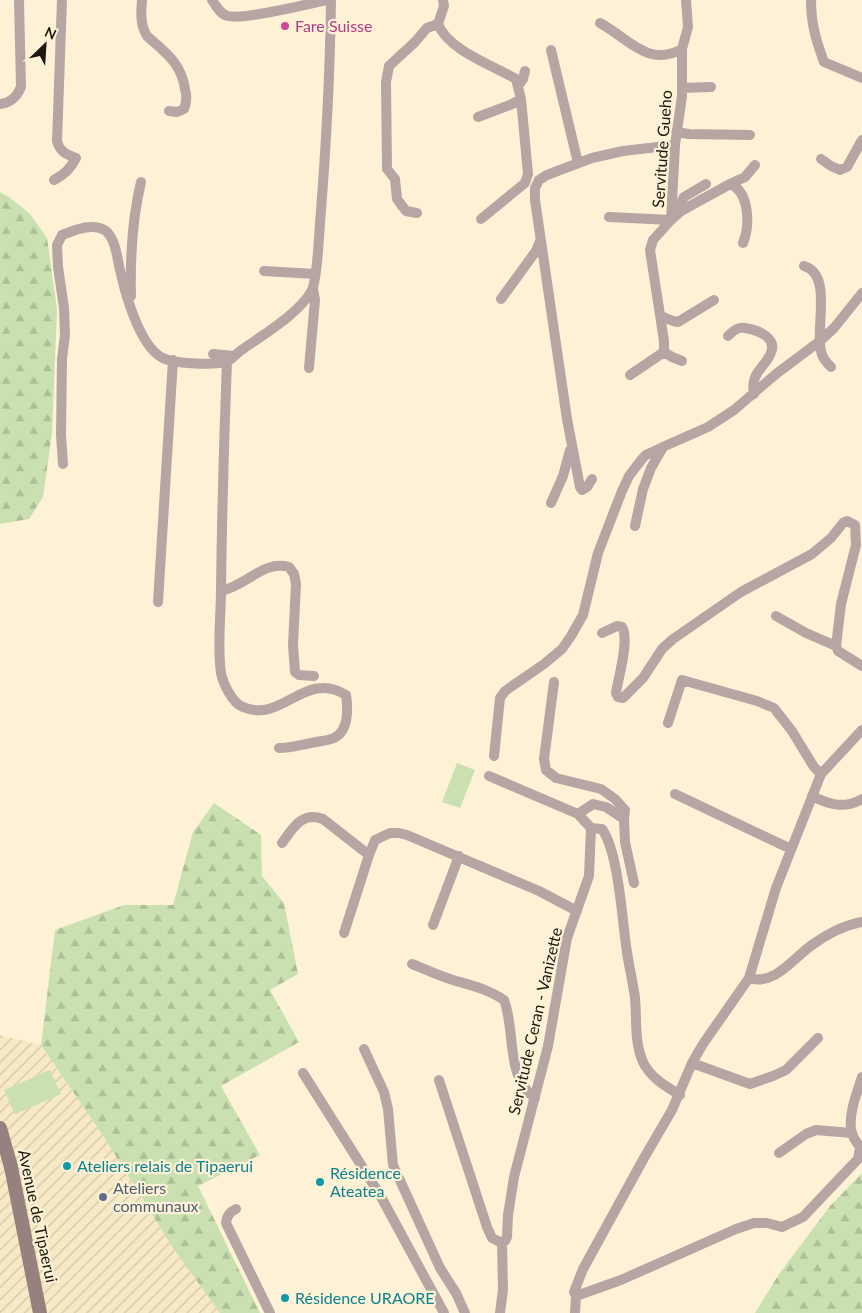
<svg xmlns="http://www.w3.org/2000/svg" width="862" height="1313" viewBox="0 0 862 1313" font-family="Lato,sans-serif">
<style>
.industrial{fill:url(#industrial-furrows)}
.grass{fill:#cae0b1}
.forest{fill:url(#forest-firs)}
.lines{fill:none;stroke-linecap:round;stroke-linejoin:round}
.street{stroke:#b5a6a4;stroke-width:10}
.secondary{stroke:#96817f;stroke-width:14}
.hotel-dot{fill:#d1479c;stroke:#fef2d6;stroke-width:2}
.culture-dot{fill:#0f9aa8;stroke:#fef2d6;stroke-width:2}
.service-dot{fill:#5c6f8a;stroke:#fef2d6;stroke-width:2}
.labels{text-anchor:middle;stroke-width:4.5;stroke-linejoin:round;paint-order:stroke}
.hotel-label{font-size:16px;fill:#b23c85;stroke:#fef2d6;text-anchor:start}
.street-label{font-size:16px;fill:#1c180e;stroke:#fef2d6}
.culture-label{font-size:16px;fill:#0d838f;stroke:#fef2d6;text-anchor:start}
.service-label{font-size:16px;fill:#4e5e75;stroke:#fef2d6;text-anchor:start}
</style>
<defs>
<pattern id="industrial-furrows" width="10" height="10" patternUnits="userSpaceOnUse" patternTransform="scale(1.25)"><rect width="10" height="10" fill="#f7e9c5"/><path d="M-1 1l2-2M0 10L10 0M9 11l2-2" fill="none" stroke="#d3c7a8"/></pattern>
<pattern id="forest-firs" width="22" height="20" patternUnits="userSpaceOnUse" patternTransform="scale(1.25)"><rect width="22" height="20" fill="#cae0b1"/><path d="M5 1l3.5 6h-7zM16 11l3.5 6h-7z" fill="#adbf97"/></pattern>
</defs>
<rect width="100%" height="100%" fill="#fef2d6"/>
<path class="industrial" d="M0,1035l41,10 63,92 69,111 47,65h-220z"/>
<path class="grass" d="M457,763l18,7 -15,38 -18,-6z
M50,1070l11,24 -46,20 -11,-24z"/>
<path class="forest" d="M0,192l9,5 21,17 17,24 10,71 -5,124 -9,64 -14,22 -29,5z
M214,803l47,32 1,41 22,27 14,71 -28,16 29,52 -78,44 39,69 -62,31 62,127h-40l-47,-65 -69,-111 -63,-92 14,-115 69,-25h49l20,-73z
M862,1173v140h-107l24,-39 51,-68z"/>
<g class="lines">
<path class="street" d="M142,0c-1,12 -2,25 5,36 19,17 34,27 38,53 2,7 2,13 -1,20l-7,3 -8,-1
M212,0c4,6 8,14 16,16 16,4 80,-12 99,-16
M443,0l1,6 -6,18c10,26 54,41 78,55l5,20 7,75 -3,9 -44,36
M811,0c0,24 5,40 13,62l38,16
M600,23c28,15 48,45 82,26
M551,50l27,113
M518,86l5,-7 2,-8
M682,88l29,-1
M0,104c10,-1 17,-7 21,-17l-2,-87
M478,117l32,-12 11,-6
M676,132l13,2 61,1
M821,159l10,7 9,4 7,-3 15,-27
M54,180c11,-6 16,-11 22,-22 -10,-4 -16,-6 -19,-17l5,-141
M730,184l15,-7 10,-12
M417,213l-11,-2 -9,-12 -2,-20 -8,-10 -1,-87 3,-16 26,-24 12,-14 11,-4
M674,215l10,-18 22,-13
M609,217l62,3
M671,220l10,-9 49,-27c20,8 20,42 13,59
M804,266c31,9 8,69 19,91 2,4 5,7 8,10
M264,271l51,3
M131,296c-1,-39 1,-76 10,-114
M501,299l35,-48 4,-10
M661,316l12,5 5,1 36,-22
M728,336c5,-5 9,-9 17,-8 13,2 34,10 25,27 -7,14 -20,19 -16,39
M664,352v-11l-14,-91 3,-10 18,-20 4,-75 7,-49v-47l6,-22 -2,-27
M664,352l8,5 10,4
M213,354l21,2
M227,361c-3,76 -5,152 -6,228 0,28 -4,56 0,84 2,10 11,30 22,34 39,17 62,-38 103,-12 2,13 3,36 -12,43 -7,3 -16,3 -23,5 -11,2 -21,5 -32,5
M309,368l6,-68 -2,-11
M630,375l34,-23
M63,464l-2,-29 1,-76 3,-24 -1,-27 -6,-41 -1,-22 5,-10c13,-5 31,-13 44,-4 10,9 11,27 14,39 5,23 19,74 41,87 11,7 56,9 67,4 5,-3 10,-9 15,-12 21,-15 57,-36 69,-59 5,-11 7,-52 8,-67 6,-74 10,-148 11,-223
M592,479l-5,8 -5,3 -2,-3 -13,-68 -32,-219v-12l4,-8 8,-5 13,-5 32,-12 31,-7 52,-6
M551,503l12,-27 7,-26
M635,526l8,-37 8,-21 12,-21
M221,591c27,-6 42,-31 68,-24l5,7 2,10 -3,61 2,27 4,3 15,1
M158,602l15,-242
M776,616l30,17 30,13
M602,633l15,-7 5,1c8,12 -4,52 -6,66l2,4 5,1 20,-20 19,-29 11,-10 68,-47 71,-38 19,-16 12,-15 4,-2 8,4 1,20 -15,59 -5,42 2,5 24,15
M554,682l-10,77 2,11 10,8 45,11 14,10 10,11 -1,9
M668,723l14,-43 75,21 17,7 18,23 22,36 7,7
M862,730l-41,44 -45,114 -27,90 -46,66 -11,19 -20,47 -28,48 -61,111 -9,23 2,4 45,-16 115,-51 18,-6h13l15,4 21,-10 55,-58 2,-12c-3,-4 -7,-9 -8,-14 -5,-15 5,-41 10,-56
M494,756l6,-58 5,-7 39,-27 18,-15 9,-13 12,-21 15,-62 24,-62 7,-15 13,-17 4,-4 19,-9 43,-19 26,-17 42,-36 44,-33 14,-13 28,-35
M489,776l89,38 13,14
M675,794l116,55
M812,796c18,9 32,13 50,3
M578,814l15,-10 13,3 18,12 1,23 9,41
M282,843c11,-15 20,-32 41,-24l46,36
M433,925l26,-69
M344,933l25,-78 6,-15 15,-7h9l8,2 132,56 38,20
M412,964c13,5 27,12 41,16 17,5 35,9 51,20 12,31 1,77 31,98
M749,978c26,8 44,-20 63,-33 14,-10 33,-20 50,-23
M364,1049l20,43 4,17 5,56 47,103 16,25 9,20
M692,1063l58,21 23,-8 13,-6 32,-32
M303,1073l77,122 64,118
M439,1080l48,147 5,11 8,4 5,-1 2,-4 1,-22 6,-38 34,-131 19,-108 22,-62 2,-48 11,1c17,24 20,92 25,123 2,15 6,30 8,46 2,21 -1,44 8,64 7,15 22,24 37,33
M779,1153l27,-19 10,-4 36,3
M236,1209c-6,3 -9,6 -10,14l44,90
M500,1313l3,-23 -1,-48
M575,1313l1,-17"/>
<path class="secondary" d="M0,1128l11,39 29,146"/>
</g>
<circle class="hotel-dot" cx="285" cy="26" r="5"/>
<g class="culture-dot">
<circle cx="67" cy="1166" r="5"/>
<circle cx="320" cy="1182" r="5"/>
<circle cx="285" cy="1298" r="5"/>
</g>
<circle class="service-dot" cx="103" cy="1197" r="5"/>
<g class="labels">
<g class="hotel-label">
<text x="295" y="32">Fare Suisse</text>
</g>
<g class="street-label">
<text transform="translate(662 149) rotate(-86)" y="6">Servitude Gueho</text>
<text transform="translate(535 1021) rotate(-77)" y="6">Servitude Ceran - Vanizette</text>
<text transform="translate(38 1216) rotate(78)" y="6">Avenue de Tipaerui</text>
</g>
<g class="culture-label">
<text x="77" y="1172">Ateliers relais de Tipaerui</text>
<text x="330" y="1179">Résidence<tspan x="330" dy="18">Ateatea</tspan></text>
<text x="295" y="1304">Résidence URAORE</text>
</g>
<g class="service-label">
<text x="113" y="1194">Ateliers<tspan x="113" dy="18">communaux</tspan></text>
</g>
</g>
<g transform="translate(45 45) rotate(25)" stroke="#fef2d6" stroke-width="4" paint-order="stroke">
<path d="M0-4L9 19L0 12L-9 19Z" fill="#1c180e"/>
<text y="-8" font-size="14" font-weight="bold" text-anchor="middle" fill="#1c180e">N</text>
</g>
</svg>
